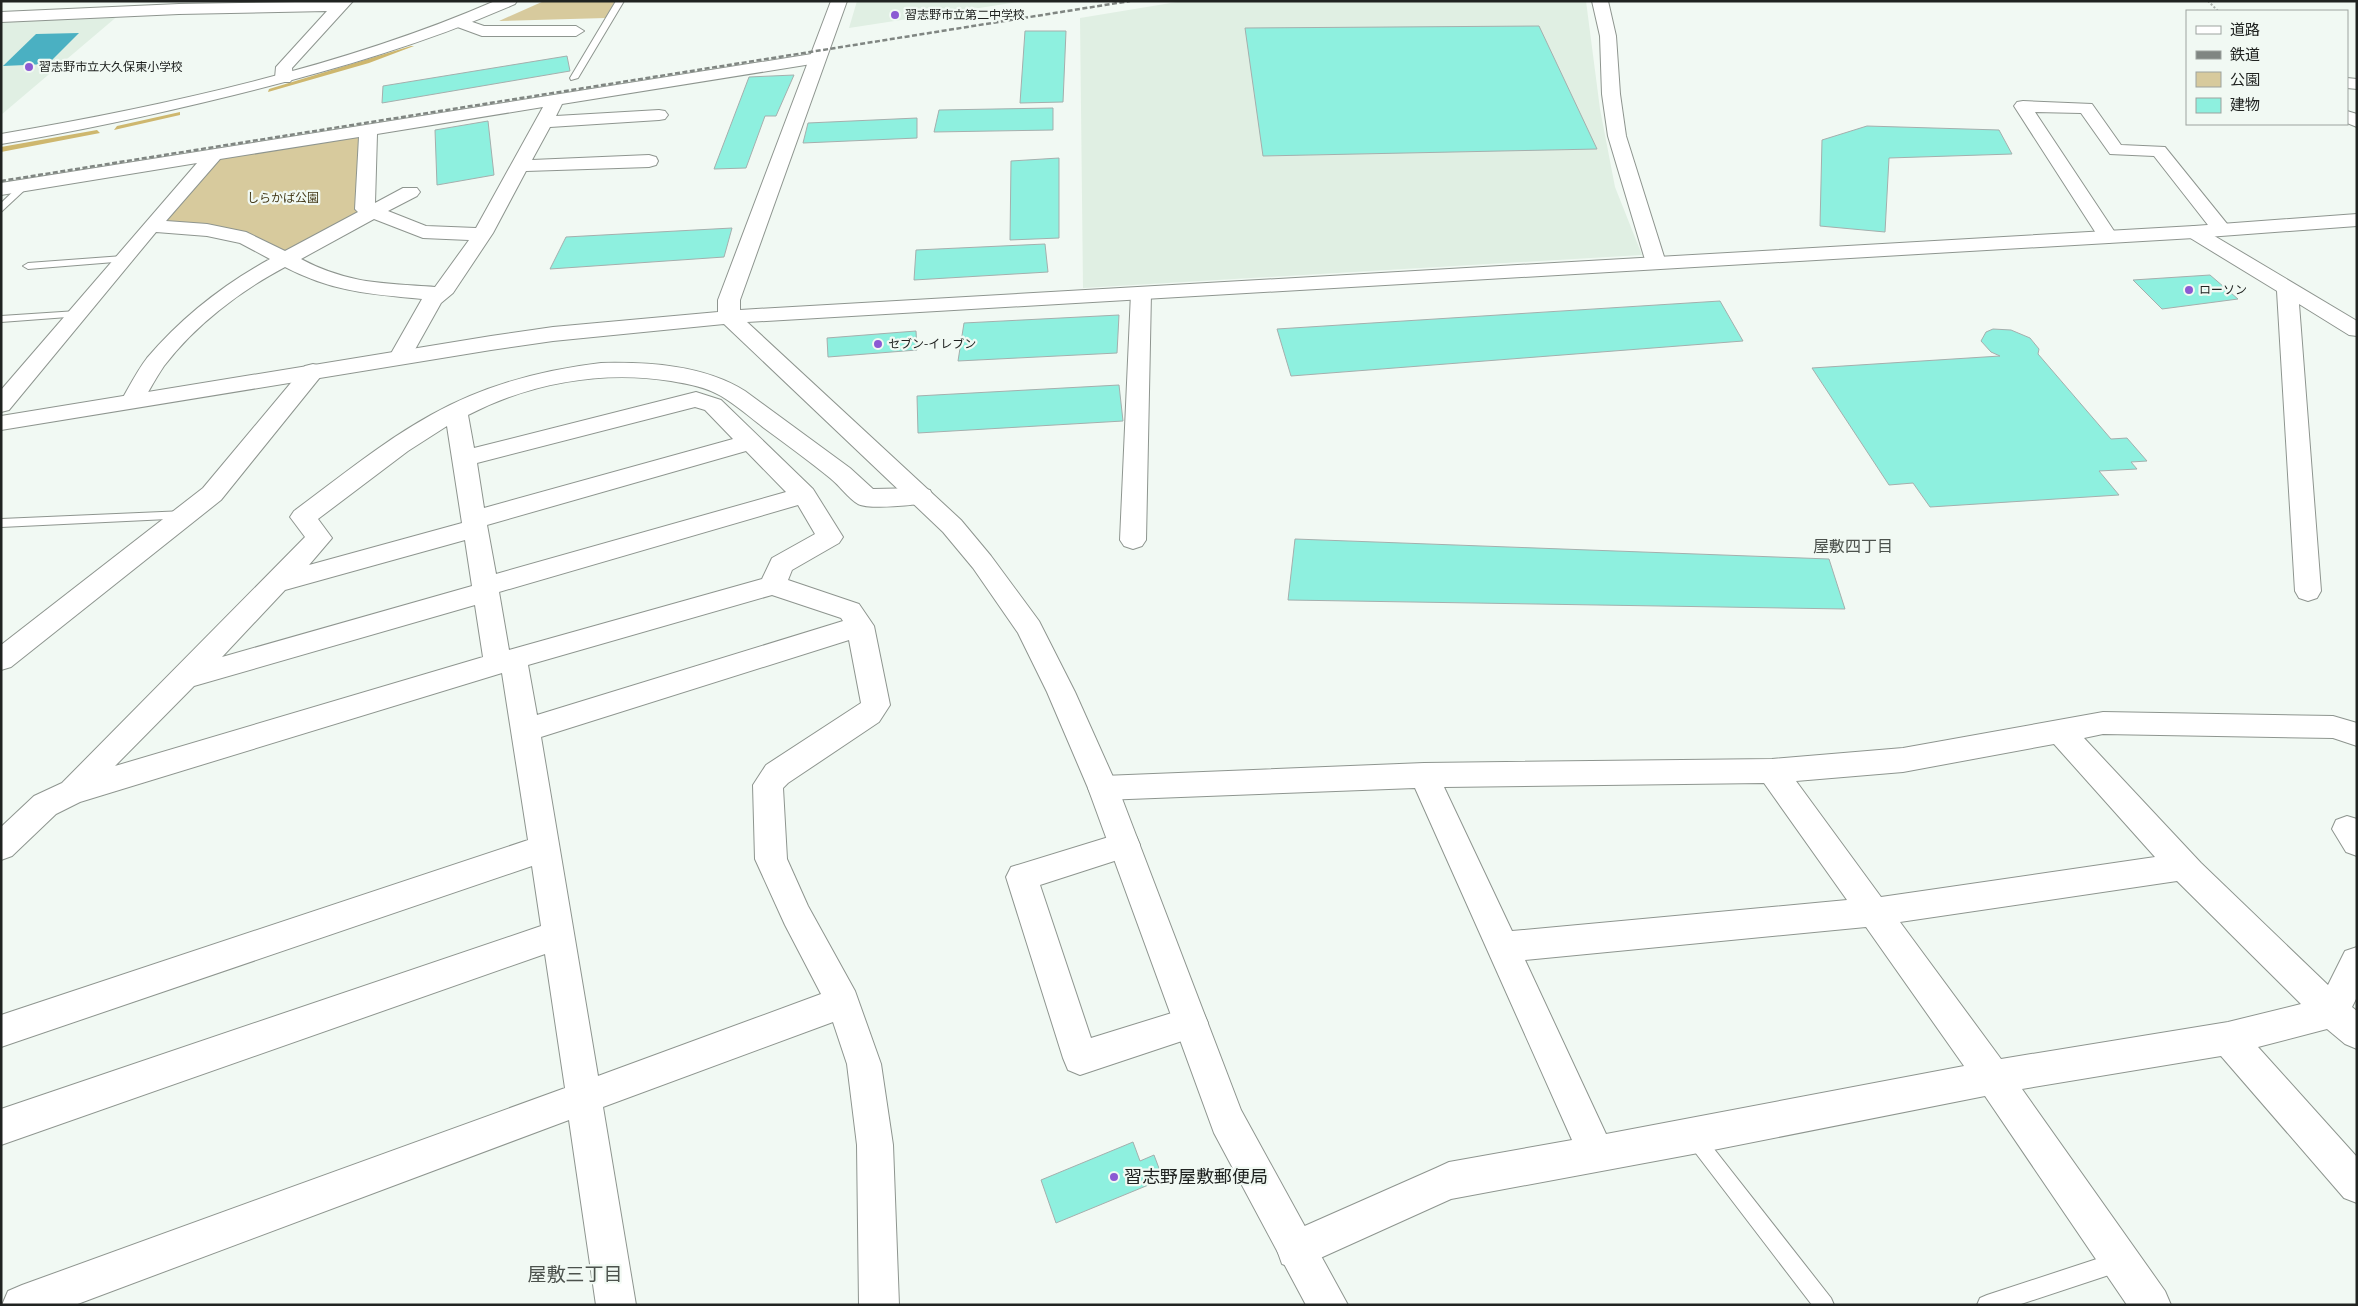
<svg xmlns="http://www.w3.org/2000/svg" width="2358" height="1306" viewBox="0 0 2358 1306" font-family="Karla,'Noto Sans JP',sans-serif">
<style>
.built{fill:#e0efe3}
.green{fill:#d7ca9d}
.forest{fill:#ceb76e}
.water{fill:#4ab0c2}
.building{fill:#8ef0df;stroke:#a5afad}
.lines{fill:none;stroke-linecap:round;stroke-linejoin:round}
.lane-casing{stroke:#8e958f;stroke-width:2}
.street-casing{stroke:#8e958f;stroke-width:2}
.secondary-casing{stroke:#8e958f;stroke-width:2}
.path{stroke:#abb2ad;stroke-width:2;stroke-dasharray:2 2;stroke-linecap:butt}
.lane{fill:#fff;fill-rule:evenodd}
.street{fill:#fff;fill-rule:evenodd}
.secondary{fill:#fff;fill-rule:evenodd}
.rail{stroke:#808682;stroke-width:2.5;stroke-dasharray:5 2.5;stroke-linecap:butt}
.poi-dot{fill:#8b5ad3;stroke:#f1f9f3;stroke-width:2}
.labels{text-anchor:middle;stroke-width:4.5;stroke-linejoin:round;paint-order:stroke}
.far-poi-label{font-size:12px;fill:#202321;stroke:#f1f9f3;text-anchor:start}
.far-park-label{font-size:12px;fill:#453b1b;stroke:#f1f9f3}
.neighbourhood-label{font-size:16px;fill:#4c524d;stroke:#f1f9f3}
.near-poi-label{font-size:18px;fill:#202321;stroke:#f1f9f3;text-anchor:start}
.near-neighbourhood-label{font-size:19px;fill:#4c524d;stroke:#f1f9f3}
</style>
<rect width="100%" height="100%" fill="#f1f9f3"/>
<path class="built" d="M857,1h167l-175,27z
M1183,1h403l14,108 15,78 27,68 -559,33 -3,-270z
M120,14l-119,101v-95z"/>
<path class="green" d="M544,1h71l-9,17 -107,3z
M365,135l-1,78 -77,42 -70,-27 -60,-3 62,-69z"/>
<path class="forest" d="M411,46h3l-45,17 -101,29 1,-3z
M180,112v3l-66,15 3,-4z
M97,130l3,3 -99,19v-5z"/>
<path class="water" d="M79,33l-31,31 -45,2 33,-32z"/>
<path class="building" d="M1539,26l58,123 -334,7 -18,-128z
M1025,31h41l-3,71 -43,1z
M567,56l3,15 -188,32 1,-17z
M794,75l-18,41h-11l-19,52 -32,1 35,-92z
M1053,108v22l-119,2 5,-22z
M917,118v20l-114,5 5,-20z
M488,121l6,54 -57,10 -2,-55z
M1867,126l132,4 13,24 -123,4 -4,74 -65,-6 2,-86z
M1059,158v80l-49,2 1,-79z
M732,228l-8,29 -174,12 16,-32z
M1045,244l3,28 -134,8 2,-30z
M2210,275l28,24 -76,10 -29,-29z
M1720,301l23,40 -452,35 -14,-47z
M1119,315l-2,38 -159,8 6,-38z
M1993,329l18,1 19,8 9,11 -1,5 73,85 16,-1 20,23 -16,1 6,7 -38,2 20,24 -189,12 -17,-24 -24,2 -77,-117 188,-12 -9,-4 -10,-11 5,-9z
M916,331l1,19 -89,7 -1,-19z
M1119,385l4,36 -205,12 -1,-37z
M1295,539l534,20 16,50 -557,-9z
M1133,1142l7,19 14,-6 9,24 -107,44 -15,-43z"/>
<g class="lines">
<defs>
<path id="lane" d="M616,1h8l-46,77 -7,2 -1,-2z
M22,183l8,2 -29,27v-9z
M123,256l4,1v4l-99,8 -5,-3 5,-3z
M77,311l5,3 -1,2 -80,6v-6z
M185,511l6,4 -2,3 -188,9v-8z
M1694,1128l6,3 131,167 3,7h-22l-124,-162 -3,-6 3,-6z
M2118,1252l7,3 3,7 -3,7 -7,3 -100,33h-41l3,-7 7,-3z"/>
<path id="street" d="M353,1l-61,67 1,10 -3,4h-12l-3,-4 1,-11 51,-56 -148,3 -178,8v-10l178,-8z
M1592,1h16l8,35 4,58 6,42 40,127 -3,4 -7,2 -7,-2 -3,-4 -38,-127 -6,-42 -2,-58z
M458,17l26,9h92l8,5 -8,5h-94l-30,-11 -2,-3z
M818,53l6,1 2,4 -2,4 -262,42 -6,12 103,-6 6,1 3,4 -3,4 -6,1 -109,7 -18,33 117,-5 7,2 2,4 -2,4 -7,2 -123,4 -33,62 -40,60 -12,10 -33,59 -8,2 -8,-2 -3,-5 33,-58c-52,-5 -89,-7 -137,-32 -45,24 -90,58 -121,99 -9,13 -16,27 -24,40l-8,2 -8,-2 -3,-5c8,-14 16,-30 26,-43 34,-40 77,-74 123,-99l-30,-16 -33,-7 -51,-4 -147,178 -8,2v-22l196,-227 -196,32v-12zM543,107l-67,121 -50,-2 -38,-15 29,-15 3,-4 -3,-4h-14l-28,15 2,-69zM359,137l-4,72 3,3 -73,39 -39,-19 -39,-8 -41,-3 54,-62zM374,219l49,19 46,2 -34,47c-52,-4 -87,-3 -134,-28z
M2347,78l10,1v10l-10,-1z
M2023,101l69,3 29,41 44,2 67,83 -3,4h-14l-61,-78 -44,-2 -29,-41 -46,-1 83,125 -3,4 -7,2 -7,-2 -87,-135 3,-4z
M2347,111l10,3v13l-10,-4z
M2194,226l7,2 156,93v15l-8,-1 -50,-31 22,287 -4,7 -9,3 -9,-3 -4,-7 -18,-300 -90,-55 -3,-4 3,-4z
M1141,287l7,2 3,4 -5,247 -4,6 -9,3 -9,-3 -4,-6 11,-247 3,-4z
M601,363c48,-1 103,2 144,28l105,77 23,21 48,-1 9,2 3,6 -3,6c-13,3 -60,8 -72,2 -10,-6 -18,-18 -28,-26 -21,-17 -44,-34 -66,-50 -14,-11 -28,-23 -43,-32 -15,-9 -33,-12 -50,-15 -69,-11 -141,2 -203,34l6,33 222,-56 25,8 92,89 30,48 -4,6 -47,27 -4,10 71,24 15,22 16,79 -11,17 -91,61 -5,5 4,71 21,47 47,85 26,73 12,81 6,160h-40l-2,-160 -10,-81 -14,-42 -230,85 33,198h-40l-27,-185 -494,185h-73l6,-14 14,-6 543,-197 -20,-134 -544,191v-36l540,-183 -9,-60 -531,181v-32l527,-175 -26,-167 -422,129 -24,12 -44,42 -11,4v-33l33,-31 28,-13 243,-246 -15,-20 4,-6c45,-33 88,-69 137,-96 53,-30 111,-45 170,-52zM695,407l10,3 28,29 -249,69 -7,-45zM447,426l15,97 -153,42 23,-27 -14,-19 90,-68zM746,451l40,41 -290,82 -9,-49zM798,505l17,29 -43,24 -10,21 -253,71 -10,-58zM465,540l7,46 -250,71 63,-67zM772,595l69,23 2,3 -306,94 -9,-50zM475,605l8,52 -368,109 79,-80zM849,640l12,63 -95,62 -13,20 2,74 30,66 36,69 -223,82 -57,-339z
M313,364l8,2 3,5 -3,5 -100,124 -210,167 -10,3v-25l202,-157 102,-122z
M2103,712l230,4 24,7v23l-24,-8 -230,-4 -19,4 117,125 127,122 17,-34 12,-4v50l-5,10 5,4v38l-12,-5 -18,-15 -69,18 99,110v46l-13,-5 -123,-142 -199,33 143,202 6,14h-44l-142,-209 -292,58 -242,45 -155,70 -14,-5 -5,-14 5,-14 154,-68 13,-6 123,-22 -157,-352 -312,12 -11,-3 -4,-9 4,-9 11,-3 321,-13 348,-4 131,-11zM2054,744l101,113 -274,40 -85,-116 107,-9zM1764,783l83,117 -335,31 -68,-144zM2177,881l124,123 -73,18 -227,37 -101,-137zM1866,927l98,139 -358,68 -81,-174z
M2347,816l10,3v37l-11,-4 -14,-23 4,-9z
M1125,832l11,4 4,9 -4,9 -96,31 51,153 100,-31 12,5 5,11 -5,11 -123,41 -12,-5 -5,-12 -57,-181 5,-10z"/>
<path id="secondary" d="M495,1h22l-2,3c-91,40 -185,67 -281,91 -77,19 -154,36 -233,49v-10c164,-28 342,-67 494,-133z
M831,1h16l-107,299v10l1454,-84 163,-12v12l-163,12 -1447,84 214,198 30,36 48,65 36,71 43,96 123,322 107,195h-42l-92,-172 -126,-345 -41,-96 -29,-59 -45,-65 -30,-36 -219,-208 -171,17 -62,9 -490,80v-14l490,-80 62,-9 165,-15v-12z"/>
</defs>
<use href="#lane" class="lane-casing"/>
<use href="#street" class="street-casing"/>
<use href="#secondary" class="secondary-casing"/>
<path class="path" d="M2208,1l10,10"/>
<use href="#lane" class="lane"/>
<use href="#street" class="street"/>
<use href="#secondary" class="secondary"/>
<path class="rail" d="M1,181l1129,-180"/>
</g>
<g class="poi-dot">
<circle cx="895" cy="15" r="5"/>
<circle cx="29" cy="67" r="5"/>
<circle cx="2189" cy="290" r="5"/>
<circle cx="878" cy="344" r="5"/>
<circle cx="1114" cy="1177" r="5"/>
</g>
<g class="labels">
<g class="far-poi-label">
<text x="905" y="19">習志野市立第二中学校</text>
<text x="39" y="71">習志野市立大久保東小学校</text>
<text x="2199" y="294">ローソン</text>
<text x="888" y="348">セブン-イレブン</text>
</g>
<g class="far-park-label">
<text x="283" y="202">しらかば公園</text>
</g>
<g class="neighbourhood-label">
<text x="1853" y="552">屋敷四丁目</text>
</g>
<g class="near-poi-label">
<text x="1124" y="1183">習志野屋敷郵便局</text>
</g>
<g class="near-neighbourhood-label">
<text x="575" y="1281">屋敷三丁目</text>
</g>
</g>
<rect width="2358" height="1306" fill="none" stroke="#202321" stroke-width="5"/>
<rect x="2186" y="10" width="162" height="115" fill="#f1f9f3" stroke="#9da39f"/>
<rect x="2196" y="26" width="25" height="8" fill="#ffffff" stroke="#9da39f"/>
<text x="2230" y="35" font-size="15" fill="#202321">道路</text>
<rect x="2196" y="51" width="25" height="8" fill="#808682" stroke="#9da39f"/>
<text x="2230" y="60" font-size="15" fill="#202321">鉄道</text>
<rect x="2196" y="72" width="25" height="15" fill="#d7ca9d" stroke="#9da39f"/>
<text x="2230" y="85" font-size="15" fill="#202321">公園</text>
<rect x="2196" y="98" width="25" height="15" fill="#8ef0df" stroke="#9da39f"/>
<text x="2230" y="110" font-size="15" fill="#202321">建物</text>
</svg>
